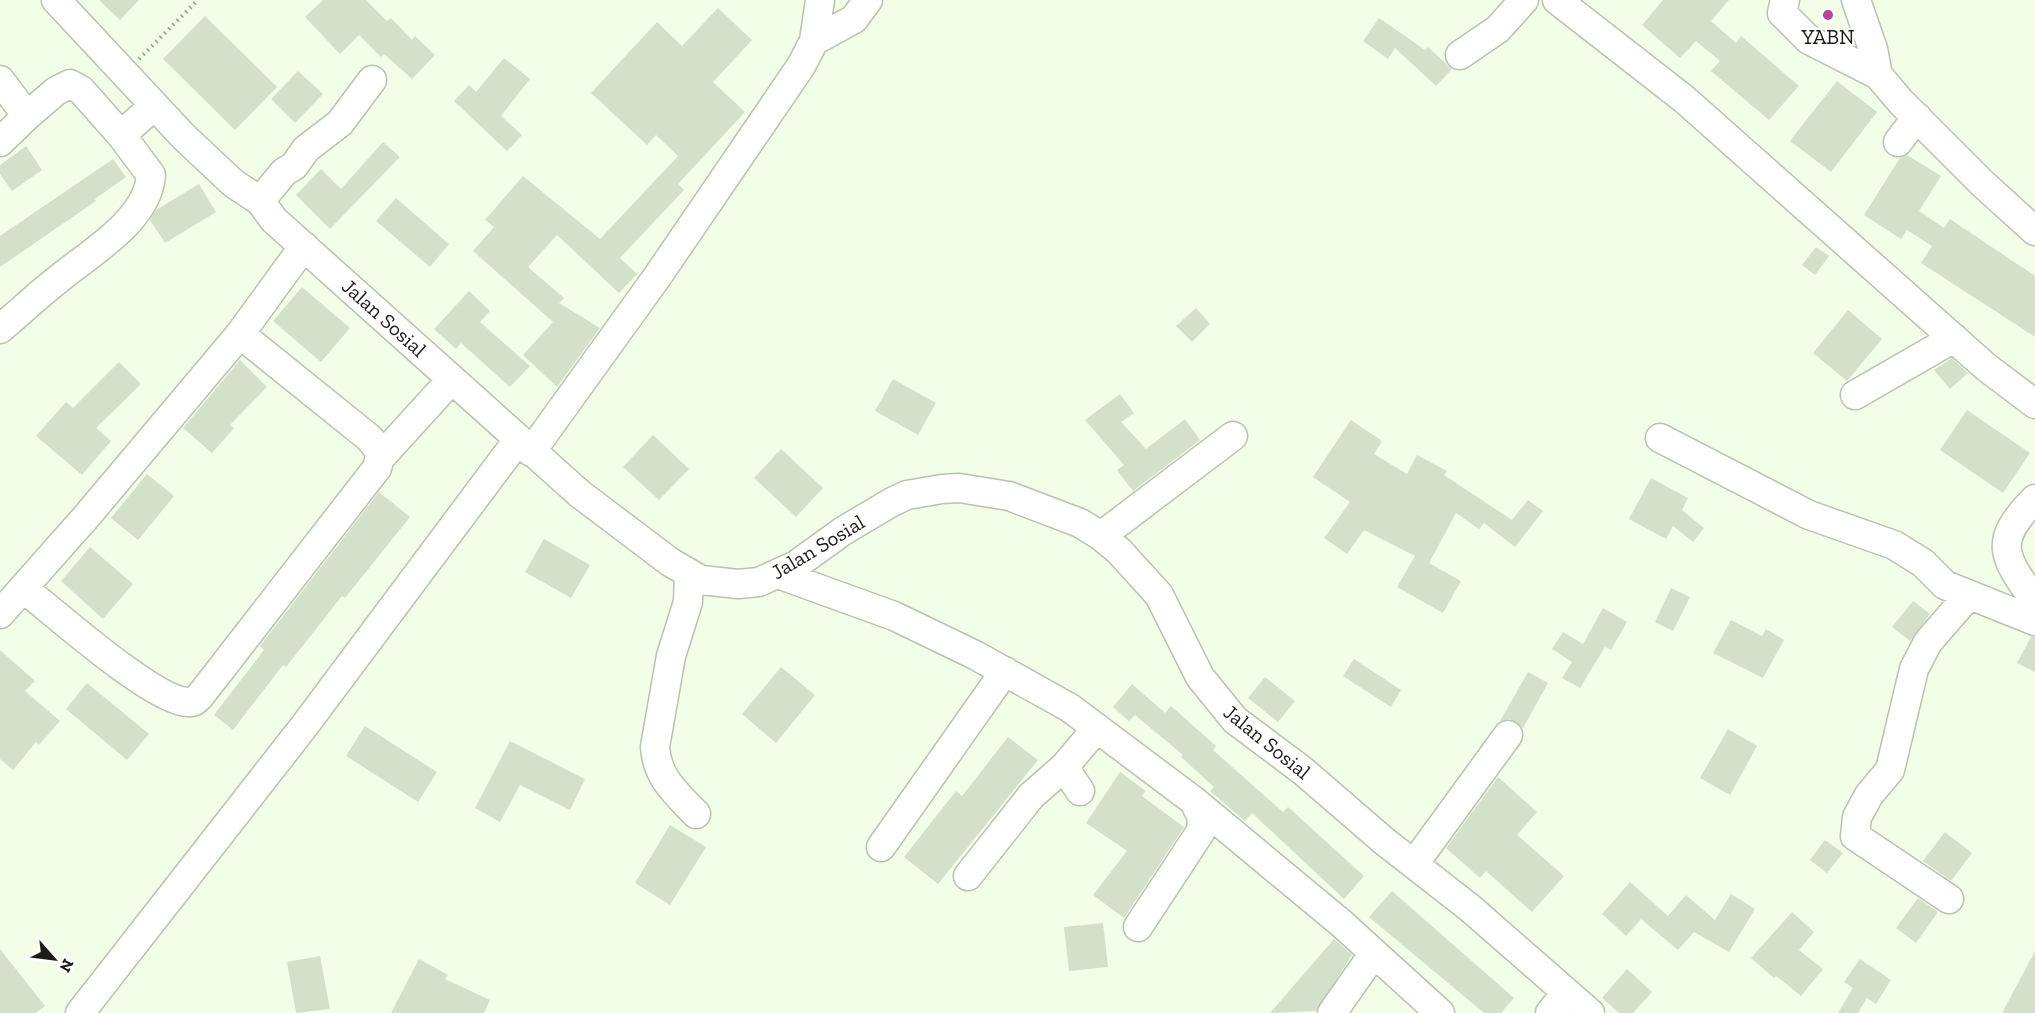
<svg xmlns="http://www.w3.org/2000/svg" width="2035" height="1013" viewBox="0 0 2035 1013" font-family="'Zilla Slab',serif">
<style>
.building{fill:#d5e0ca}
.lines{fill:none;stroke-linecap:round;stroke-linejoin:round}
.minor-casing{stroke:#b8c3ae;stroke-width:31}
.path{stroke:#949c8c;stroke-width:4;stroke-dasharray:1.5 4.5;stroke-linecap:butt}
.minor{stroke:#fff;stroke-width:28}
.poi-dot{fill:#b8439a;stroke:#fff;stroke-width:2}
.labels{text-anchor:middle;stroke-width:4.5;stroke-linejoin:round;paint-order:stroke}
.poi-label{font-size:21px;fill:#1a1e16;stroke:#fff}
.street-label{font-size:21px;fill:#1a1e16;stroke:#fff}
</style>
<rect width="100%" height="100%" fill="#f2fee8"/>
<path class="building" d="M99,0h40l-19,20z
M323,0h43l21,21 4,-3 21,22 3,-4 20,19 -23,24 -28,-25 -3,3 -22,-22 -19,19 -35,-37z
M1663,0h66l-18,21 25,22 5,-7 58,50 -30,34 -58,-49 9,-10 -24,-20 -16,17 -38,-33z
M718,8l34,32 -39,42 32,30 -67,72 6,6 -64,68 17,16 -18,19 -62,-58 -29,32 36,31 -5,5 41,25 -43,59 -34,-32 30,-33 -80,-71 21,-24 -9,-7 38,-44 77,63 78,-83 -22,-21 -9,10 -56,-52 66,-71 25,24z
M205,16l72,71 -42,43 -72,-71z
M1379,18l46,32 3,-3 24,22 -16,17 -41,-38 -7,11 -25,-18z
M504,58l26,21 -29,37 21,19 -15,16 -53,-50 15,-16 7,7z
M298,71l25,23 -28,29 -24,-24z
M1837,81l40,31 -46,60 -41,-31z
M383,142l17,15 -70,72 -34,-34 25,-26 20,20z
M26,146l16,24 -30,21 -12,-17v-9z
M1907,155l34,21 -22,35 25,17 6,-9 85,57v61l-114,-74 11,-17 -25,-16 -6,9 -37,-24 36,-57z
M113,159l13,18 -31,22 1,2 -96,66v-31z
M199,184l17,28 -51,31 -15,-23 6,-10z
M396,198l53,46 -19,23 -54,-46z
M1816,247l13,9 -14,19 -13,-10z
M302,287l48,41 -29,34 -48,-41z
M469,291l21,20 -10,11 50,44 -20,21 -49,-44 -5,6 -22,-20z
M1196,308l14,16 -18,18 -16,-16z
M1848,310l34,29 -35,42 -34,-28z
M1952,358l16,15 -18,16 -16,-19z
M240,360l27,27 -37,38 4,3 -22,25 -29,-25z
M119,362l22,22 -45,44 15,13 -29,34 -46,-39 30,-34 7,6z
M893,379l43,24 -18,32 -43,-24z
M1120,394l14,19 -13,9 25,27 39,-30 15,21 -67,51 -16,-21 7,-5 -39,-45z
M1967,410l63,43 -27,40 -63,-43z
M1351,420l31,21 -8,13 33,20 10,-19 30,16 -3,4 68,45 16,-20 15,11 -28,36 -31,-24 -5,6 -23,-16 -27,50 32,18 -18,32 -46,-26 18,-31 -51,-26 -17,24 -23,-16 26,-36 -37,-25z
M653,435l36,34 -30,31 -36,-33z
M781,449l42,39 -27,29 -42,-39z
M147,474l27,22 -36,44 -27,-22z
M1651,478l37,20 -6,12 22,18 -11,14 -20,-16 -7,13 -37,-20z
M379,492l31,25 -65,81 -3,-2 -56,71 -3,-2 -50,65 -19,-15 50,-65 -4,-4z
M544,539l46,26 -19,33 -46,-26z
M90,547l43,37 -30,35 -42,-38z
M1671,588l19,9 -17,34 -18,-9z
M1913,601l17,13 -20,27 -18,-14z
M1603,608l24,14 -16,28 -6,-3 -25,41 -18,-10 10,-16 -20,-13 11,-17 20,12z
M1731,620l31,16 4,-7 18,11 -21,38 -50,-25z
M2031,637h4v35l-18,-9z
M0,650l35,31 -10,10 35,30 -21,24 -3,-3 -23,28 -13,-11z
M1354,659l47,31 -10,17 -48,-31z
M781,667l34,28 -39,48 -34,-29z
M1528,672l20,11 -25,45 -13,-9 -10,2z
M1265,677l30,24 -17,21 -30,-24z
M87,683l62,51 -22,26 -61,-51z
M1132,684l33,29 6,-7 45,40 -3,4 70,62 5,-5 76,69 -20,23 -92,-86 -7,8 -35,-30 4,-4 -33,-30 2,-2 -48,-40 -6,6 -16,-14z
M365,726l72,46 -19,30 -72,-46z
M1728,729l29,17 -27,49 -30,-17z
M1008,737l30,23 -100,124 -34,-27 52,-66 6,5z
M510,741l75,38 -15,31 -50,-25 -20,37 -25,-14z
M1120,772l26,19 -4,5 42,31 -60,91 -31,-23 34,-44 -41,-28z
M1498,777l39,35 -20,23 47,41 -32,36 -46,-41 -6,7 -34,-30z
M670,825l36,22 -36,58 -35,-22z
M1945,832l27,21 -21,28 -28,-20z
M1825,840l18,13 -16,20 -17,-13z
M1630,882l38,34 18,-21 29,25 16,-26 24,15 -26,43 -35,-20 -16,18 -37,-31 -15,17 -24,-22z
M1392,891l122,107 -13,15h-17l-115,-96z
M1918,898l20,14 -22,31 -20,-15z
M1792,912l22,20 -15,18 24,19 -22,27 -25,-20 -2,2 -23,-20z
M1103,923l5,44 -39,4 -5,-44z
M1334,939l18,16 -36,56 -46,2z
M0,949l45,57 -9,7h-36z
M2035,951v62h-33z
M320,956l10,53 -34,4 -9,-51z
M419,959l29,16 -3,4 45,21 -6,13h-93z
M1860,959l31,21 -15,24 -9,-6 -9,15h-20l15,-25 -9,-6z
M1627,969l25,23 -19,21h-14l-17,-15z"/>
<g class="lines">
<defs>
<path id="minor" d="M56,0l128,137 49,46 27,18 14,19 306,274 90,68 31,18 37,4 21,-2 37,-17 47,-34 49,-29 15,-7 35,-6 17,-1 50,8 71,27 21,13 18,15 40,44 41,82 35,43 68,51 81,70 86,67 120,105
M1557,0l127,99 302,268 49,37
M1785,0l-3,13 27,27 69,35 23,27 82,82 52,47
M1856,0l17,49 5,26
M814,41l40,-22 14,-19
M1460,55l38,-26 26,-29
M0,80l27,36 -27,26
M27,116l29,-25 14,-7 11,6 40,45
M1898,142l19,-25
M260,201l24,-29 10,-6 12,-17 34,-26 32,-43
M0,329c19,-16 37,-33 56,-48 32,-27 92,-60 95,-106l-30,-40 33,-29
M1855,395l99,-57
M1660,438l149,77 85,30 29,18 22,22 90,36
M531,452l126,-175 144,-211 13,-25 6,-41
M381,457l71,-78
M2035,499c-43,43 -32,57 0,102
M1101,536l132,-100
M689,574l-1,28 -17,54 -16,91c2,31 21,46 41,67
M778,574l116,42 81,39 95,53 124,93 147,122 99,90
M23,588c31,24 131,114 165,114 6,1 8,-2 12,-6l177,-228c5,-15 2,-20 -9,-31l-128,-103
M0,614l86,-97 154,-183 64,-88
M1064,767l16,24
M881,847l124,-176
M1414,864l94,-129
M968,876l63,-80 33,-29 33,-39
M1949,899l-94,-63 2,-19 12,-22 21,-25 24,-101 14,-27 40,-46
M1138,927l63,-96 1,-13 -8,-17
M80,1013l225,-288 213,-285
M1332,1013l42,-60
M1550,1013l16,-20"/>
</defs>
<use href="#minor" class="minor-casing"/>
<path class="path" d="M139,59l59,-59"/>
<use href="#minor" class="minor"/>
</g>
<circle class="poi-dot" cx="1828" cy="15" r="6"/>
<g class="labels">
<g class="poi-label">
<text x="1828" y="44">YABN</text>
</g>
<g class="street-label">
<text transform="translate(384 318) rotate(42)" y="7">Jalan Sosial</text>
<text transform="translate(818 547) rotate(-31)" y="7">Jalan Sosial</text>
<text transform="translate(1267 742) rotate(39)" y="7">Jalan Sosial</text>
</g>
</g>
<g transform="translate(54 959) rotate(118)" stroke="#ffffff" stroke-width="4.5" paint-order="stroke">
<path d="M0-4.5L10 22L0 15L-10 22Z" fill="#1a1e16"/>
<text y="-9" font-size="16" font-weight="bold" text-anchor="middle" fill="#1a1e16">N</text>
</g>
</svg>
